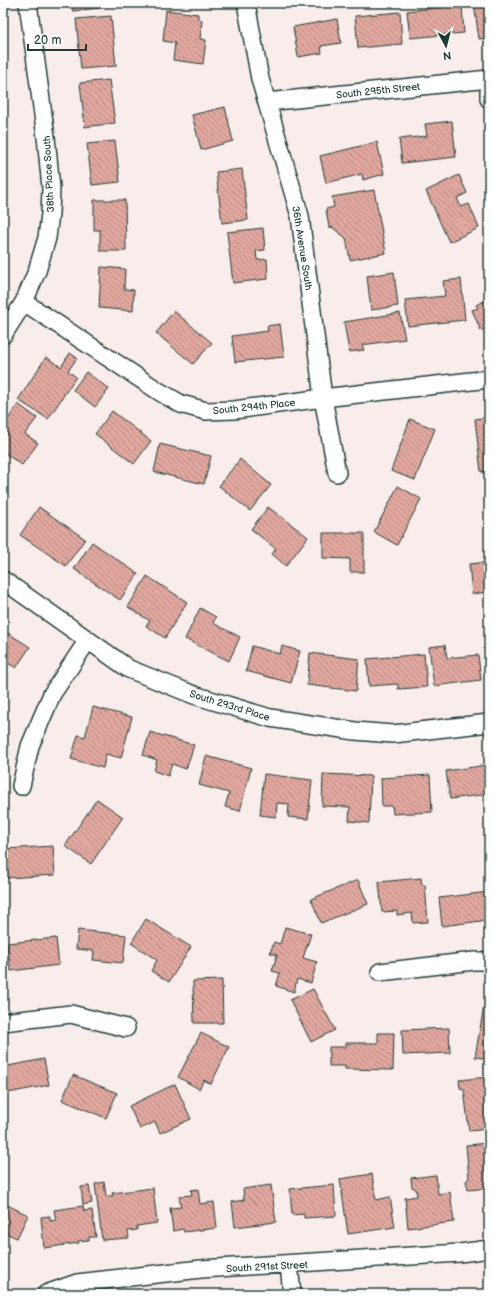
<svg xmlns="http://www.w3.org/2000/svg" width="492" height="1297" viewBox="0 0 492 1297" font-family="'Balsamiq Sans',sans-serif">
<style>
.building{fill:url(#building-back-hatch);stroke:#1f3d34}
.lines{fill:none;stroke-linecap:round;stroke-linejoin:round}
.street-casing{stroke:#1f3d34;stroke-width:20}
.street{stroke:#fff;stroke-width:17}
.labels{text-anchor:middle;stroke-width:3;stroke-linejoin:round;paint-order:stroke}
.street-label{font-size:10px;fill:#1f3d34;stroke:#fff}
</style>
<defs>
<pattern id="building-back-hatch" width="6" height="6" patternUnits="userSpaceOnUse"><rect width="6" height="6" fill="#e1a79f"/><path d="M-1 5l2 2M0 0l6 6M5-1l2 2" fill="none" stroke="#b68982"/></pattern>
</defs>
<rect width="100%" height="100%" fill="#f9edec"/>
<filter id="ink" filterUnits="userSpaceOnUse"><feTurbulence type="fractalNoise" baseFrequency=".025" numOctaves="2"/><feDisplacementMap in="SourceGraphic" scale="8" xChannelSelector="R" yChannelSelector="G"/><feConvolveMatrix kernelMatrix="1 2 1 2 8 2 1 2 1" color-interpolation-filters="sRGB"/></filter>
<g filter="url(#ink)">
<path class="building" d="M72,3h28v5l-27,3z
M489,3v35l-10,1 -5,-35z
M462,5l2,28 -54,5 -3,-27z
M166,10l32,4v6l4,1 -2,18 6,1 -3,24 -30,-4 2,-17 -12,-2z
M400,12l2,32 -44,4 -3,-32z
M111,16l5,50 -35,3 -5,-50z
M337,19l4,24 -20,3 1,7 -24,4 -5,-30z
M109,80l6,43 -30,4 -5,-44z
M225,107l8,34 -32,9 -9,-35z
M452,121l4,36 -54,6 -3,-24 28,-3 -2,-12z
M115,141l5,41 -28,3 -5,-41z
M377,142l7,32 -21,6 -1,-6 -36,9 -6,-27z
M242,169l6,51 -26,3 -6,-51z
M459,175l8,18 -10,5 4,9 8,-3 10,24 -30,14 -23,-51z
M374,190l12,63 -36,7 -4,-22 -14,-11 -3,1 -3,-19 8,-2 -2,-10z
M94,200h31l1,51h-26v-21h-6z
M263,228l2,22 -9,1 1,9 10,-1 1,20 -35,4 -6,-51z
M101,267l24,2 -1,20 10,1 -1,21 -34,-3z
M394,272l4,34 -27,4 -4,-34z
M461,279l4,41 -57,6 -3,-26 40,-4 -2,-15z
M489,299v33l-2,-4 -6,3 -9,-21 6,-2 -2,-3z
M174,311l38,32 -19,21 -37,-31z
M400,313l5,26 -43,6 2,5 -15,2 -5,-30z
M280,324l4,33 -49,5 -3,-26 36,-5 -1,-5z
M70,353l7,5 -9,13 8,6 -28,42 -30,-19 28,-43 15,10z
M86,372l23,17 -14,18 -22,-17z
M18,404l19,14 -12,16 13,9 -16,22 -19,-13v-25z
M112,411l39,30 -17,23 -39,-30z
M489,417v54l-8,1 -6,-53z
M410,419l25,10 -20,51 -24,-9z
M160,444l51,12 -7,28 -50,-12z
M240,459l31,26 -21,26 -31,-25z
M398,486l23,13 -24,46 -23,-13z
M39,507l46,32 -19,27 -46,-31z
M268,507l40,30 -22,29 -14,-12 4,-5 -25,-20z
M323,533h41v39h-14v-13l-27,-1z
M92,542l46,32 -18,26 -46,-31z
M489,562v30l-17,2 -3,-30z
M147,576l40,26 -22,36 -19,-12 4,-5 -22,-14z
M200,608l16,9 -3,6 27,14 -11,24 -44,-22z
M3,630l27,17 -14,21 -13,-8z
M445,645l2,13 31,-3 3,25 -47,6 -5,-39z
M252,646l28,8 2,-8 18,5 -9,32 -45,-12z
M310,653l49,6 -3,32 -49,-6z
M424,654l3,33 -29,2v-5l-29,2 -2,-27z
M93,707l39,10 -11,41 -15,-4 -3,14 -32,-9 7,-24 7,2z
M150,732l44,13 -8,24 -14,-5 -4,12 -14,-5 3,-11 -14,-5z
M206,756l45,12 -11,43 -15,-4 4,-14 -30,-8z
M487,765l2,29 -39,5 -4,-28z
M264,774l48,6 -4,39 -20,-2 1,-13 -12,-1 -1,14 -16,-2z
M323,774l48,2 -2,47 -20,-2 1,-14 -28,-1z
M430,775l2,37 -39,2 -1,-8h-10l-1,-28z
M97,799l26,18 -32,47 -26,-18z
M53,846l2,29 -48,3 -2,-29z
M421,878l1,7h3l3,37 -15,1 -1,-10 -15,2v-4l-15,1 -3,-30z
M358,880l10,24 -47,19 -10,-24z
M489,892v28l-47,6 -3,-28z
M146,919l45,28 -22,35 -18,-11 6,-11 -26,-17z
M285,927l26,7 -8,24 14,4 -6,21 -14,-4 -3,13 -18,-6 4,-13 -8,-2 5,-16 -7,-2 4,-11 6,2z
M78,930l48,5 -3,28 -30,-3 1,-9 -18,-2z
M56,938l3,27 -48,6 -4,-28z
M222,980l1,43h-29l-1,-42z
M313,989l22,41 -24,12 -21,-42z
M484,1006l5,1v52l-14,-2z
M449,1028l1,25 -47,2 -1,-25z
M201,1033l28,14 -18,37 -7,-4 -5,9 -21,-12z
M378,1033h16l-1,37 -48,-1v-3h-16v-19h17v-4h32z
M44,1059l5,26 -46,9v-27z
M73,1075l44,18 -11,25 -44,-18z
M488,1077l1,52 -20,2 -5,-42 -4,-1 -1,-8z
M175,1084l16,35 -31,14 -5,-11 -15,7 -11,-23z
M489,1143v45l-21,2 -2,-9 3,-3 -3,-33z
M372,1174l4,26 14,-3 5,30 -47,7 -8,-55z
M436,1175l2,19 12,-2 4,30 -46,6 -3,-30 12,-2 -1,-7 -4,-2 -1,-9z
M104,1182l2,14h7l-1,-3 41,-5 4,35 -20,3v4l-9,1 1,7 -27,2 -7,-56z
M271,1185l5,37 -41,5 -3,-25 12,-2 -1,-11z
M334,1185l2,31 -32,2v-4l-12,1 -2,-26z
M89,1186l3,17 -9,2 -2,-18z
M198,1189l2,15 14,-2 3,26 -33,4 -1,-3 -10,2 -3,-23 11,-1 -2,-11 13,-1 -1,-5z
M3,1203l25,12 -11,23 -14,-6z
M83,1206l1,5 8,-1 4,27h-7v3l-11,1 1,2 -35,5 -3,-31 9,-1v5l6,-1 -2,-10z"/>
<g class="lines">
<defs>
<path id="street" d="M246,3l14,76 40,137 23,182 14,75
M489,91v8
M267,102l222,-23
M24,302l136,90 21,12 25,7 28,-1 89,-12 166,-19
M3,335l21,-33 13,-31 10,-33 3,-24 1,-26 -5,-51 -18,-134
M3,580l126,89 65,26 76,23 85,13 38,3 96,-11
M21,786l9,-40 22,-52 36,-54
M380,972l94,-11h15
M3,1022l68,-8 55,14
M289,1265l3,29
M46,1294l31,-11 124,-14 259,-16 29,-4"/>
</defs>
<use href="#street" class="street-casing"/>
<use href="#street" class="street"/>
</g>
</g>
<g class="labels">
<g class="street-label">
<text transform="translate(378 90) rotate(-6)" y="4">South 295th Street</text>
<text transform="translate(48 174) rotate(-93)" y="4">38th Place South</text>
<text transform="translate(303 248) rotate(81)" y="4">36th Avenue South</text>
<text transform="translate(254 406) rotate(-6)" y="4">South 294th Place</text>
<text transform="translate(230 705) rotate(17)" y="4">South 293rd Place</text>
<text transform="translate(267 1266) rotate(-3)" y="4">South 291st Street</text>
</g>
</g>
<rect width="492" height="1297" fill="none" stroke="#fff" stroke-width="16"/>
<rect x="8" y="8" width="476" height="1281" fill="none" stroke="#1f3d34" stroke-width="1.5" filter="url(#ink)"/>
<g transform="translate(446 46) rotate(173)" stroke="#ffffff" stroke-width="3" paint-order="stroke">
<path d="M0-3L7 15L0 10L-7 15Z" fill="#1f3d34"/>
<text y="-6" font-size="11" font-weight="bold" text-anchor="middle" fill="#1f3d34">N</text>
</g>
<path d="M28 44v6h58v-6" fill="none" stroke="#1f3d34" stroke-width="2"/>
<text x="34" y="44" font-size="12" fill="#1f3d34" stroke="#ffffff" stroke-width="3" paint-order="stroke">20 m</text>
</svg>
